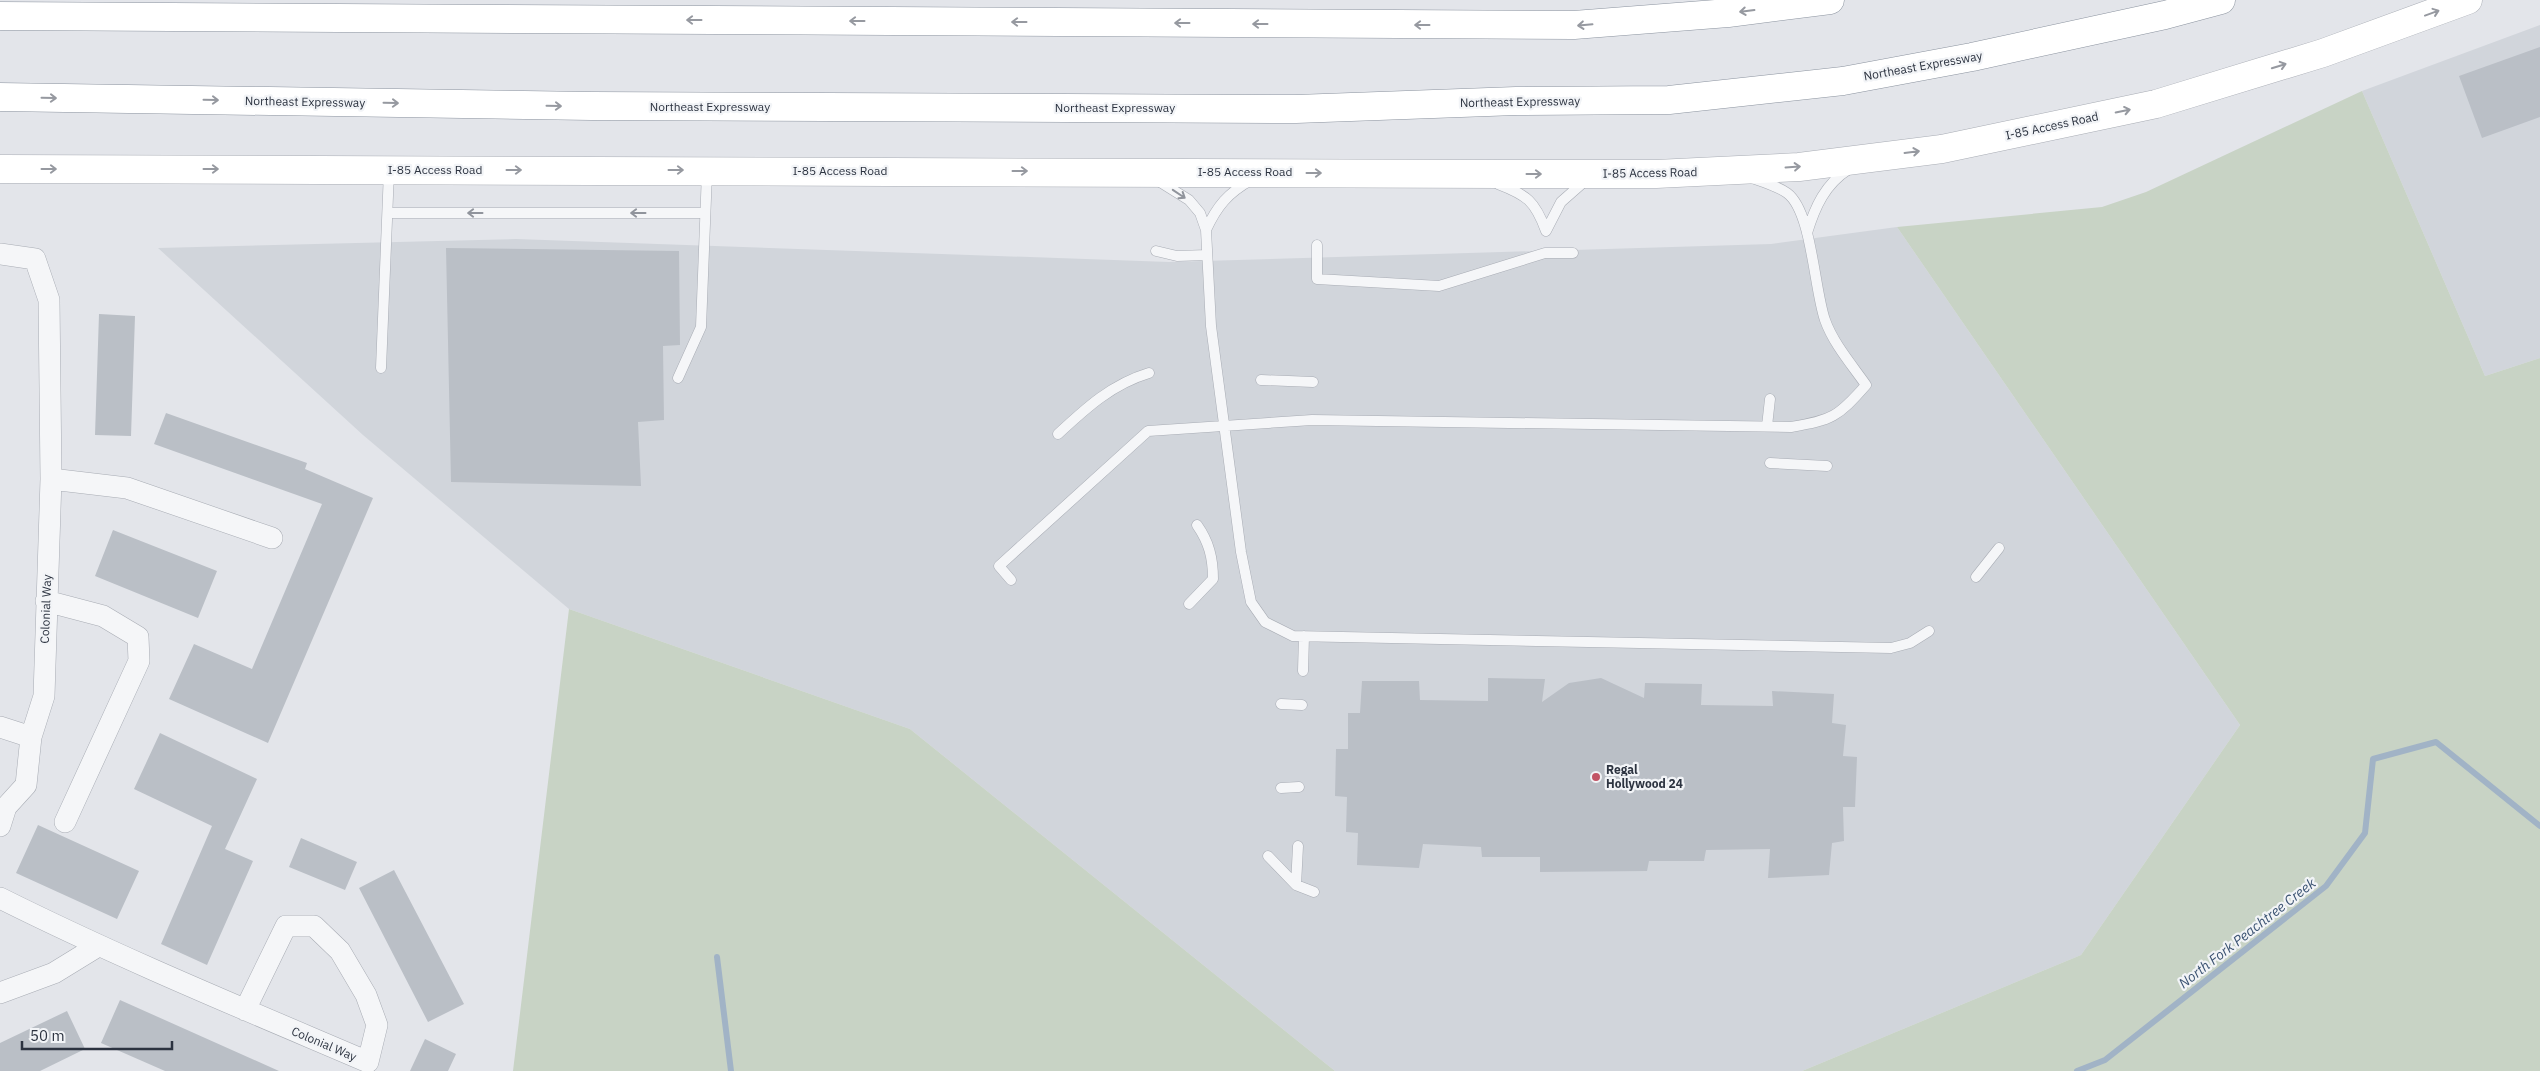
<svg xmlns="http://www.w3.org/2000/svg" width="2540" height="1071" viewBox="0 0 2540 1071" font-family="'IBM Plex Sans',sans-serif">
<style>
.built{fill:#d1d5db}
.green{fill:#c8d3c5}
.lines{fill:none;stroke-linecap:round;stroke-linejoin:round}
.stream{stroke:#a1b3c6;stroke-width:6}
.building{fill:#babfc6}
.lane-casing{stroke:#a8acb4;stroke-width:11}
.street-casing{stroke:#a8acb4;stroke-width:22}
.secondary-casing{stroke:#a8acb4;stroke-width:29}
.highway-casing{stroke:#8b939f;stroke-width:29}
.lane{stroke:#f5f6f8;stroke-width:10}
.street{stroke:#f5f6f8;stroke-width:21}
.secondary{stroke:#fff;stroke-width:28}
.highway{stroke:#fff;stroke-width:28}
.oneway{stroke:#9699a0}
.oneway2{stroke:#90949c}
.poi-dot{fill:#c25465;stroke:#f2f4f7;stroke-width:2}
.labels{text-anchor:middle;stroke-width:4.5;stroke-linejoin:round;paint-order:stroke}
.street-label{font-size:12px;fill:#2c3340;stroke:#f2f4f7}
.poi-label{font-size:12px;font-weight:bold;fill:#2c3340;stroke:#f2f4f7;text-anchor:start}
.water-label{font-size:14px;font-style:italic;fill:#3a5271;stroke:#f2f4f7}
</style>
<rect width="100%" height="100%" fill="#e3e5ea"/>
<path class="built" d="M2540,25v333l-55,18 -123,-285z
M1897,227l343,498 -159,230 -279,116h-467l-425,-342 -341,-120 -206,-174 -205,-187 358,-9 653,23 602,-18z"/>
<path class="green" d="M2362,91l123,285 55,-18v713h-738l279,-116 159,-230 -343,-498 205,-20 44,-15z
M569,609l341,120 425,342h-822z"/>
<g class="lines">
<path class="stream" d="M717,957l14,114
M2077,1071l28,-11 221,-174 39,-53 8,-74 63,-17 104,84"/>
</g>
<path class="building" d="M2540,47v70l-58,21 -23,-62z
M446,248l233,3 1,94 -17,1 1,74 -26,2 3,64 -190,-4z
M99,314l36,2 -4,120 -36,-1z
M166,413l141,50 -2,6 68,29 -105,245 -99,-44 25,-55 58,25 70,-165 -168,-60z
M113,530l104,41 -19,47 -103,-42z
M1488,678l57,1 -3,23 27,-19 32,-5 43,20 1,-15 57,1 -1,21 72,1 -1,-15 62,3 -2,29 14,2 -3,31 14,1 -2,50h-12l1,34 -12,2 -3,32 -61,3 2,-29 -64,1 -2,11h-55l-2,10 -107,1v-15h-58l-1,-10 -58,-3 -4,24 -62,-3 1,-32 -12,-1 1,-35 -12,-1 1,-47h12v-36h12l2,-32h57l1,19 68,1z
M160,733l97,46 -32,70 28,12 -46,104 -46,-21 51,-118 -78,-37z
M38,825l101,46 -22,48 -101,-46z
M301,838l56,24 -12,28 -56,-23z
M394,870l70,134 -36,18 -69,-134z
M120,1000l159,71h-114l-64,-28z
M67,1011l18,38 -45,22h-40v-28z
M425,1039l31,15 -8,17h-38z"/>
<g class="lines">
<defs>
<path id="lane" d="M1157,180l32,20 11,13 6,17 5,96 30,226 10,50 14,20 28,14 598,12 19,-5 19,-12
M1498,184c29,11 37,17 48,47
M388,213h316
M1206,230c11,-24 22,-37 45,-50
M1546,231l15,-29 25,-22
M1807,233c8,-26 18,-49 42,-64
M1317,245v34l122,7 106,-33h28
M1156,251l21,5 30,-1
M381,368l8,-197
M678,378l23,-51 6,-155
M1261,380l52,2
M1767,426l3,-27
M1058,434c28,-26 54,-50 91,-61
M1770,463l57,3
M1976,577l23,-29
M1011,580l-12,-14 149,-135 164,-11 479,7c41,-7 47,-10 75,-42 -14,-20 -33,-42 -41,-65 -11,-31 -13,-109 -38,-127 -10,-7 -23,-11 -35,-15
M1189,604l24,-25c0,-21 -4,-37 -16,-54
M1303,671l1,-35
M1281,704l21,1
M1281,788l18,-1
M1268,856l28,29 18,7
M1296,885l2,-39"/>
<path id="street" d="M0,254l35,5 14,41 2,179 -7,217 -13,41 -5,48 -20,22 -6,19
M51,479l76,9 145,50
M46,601l57,15 35,21 1,24 -74,161
M0,727l31,10
M0,898c120,60 244,111 368,164l9,-37 -11,-30 -26,-44 -26,-25h-28l-41,84
M0,993l54,-20 44,-27"/>
<path id="secondary" d="M0,169l1502,5h154l143,-7 143,-18 214,-45 167,-51 145,-53"/>
<path id="highway" d="M0,16l1574,9 154,-12 102,-13
M0,97l591,9 705,3 220,-8 153,-1 174,-19 129,-24 193,-42 56,-15"/>
</defs>
<use href="#lane" class="lane-casing"/>
<use href="#street" class="street-casing"/>
<use href="#secondary" class="secondary-casing"/>
<use href="#highway" class="highway-casing"/>
<use href="#lane" class="lane"/>
<use href="#street" class="street"/>
<use href="#secondary" class="secondary"/>
<use href="#highway" class="highway"/>
</g>
<defs><path id="oneway-shaft" d="M-6 0H5M1.5-3L5.5 0L1.5 3" fill="none" stroke-width="1.6" stroke-linecap="round" stroke-linejoin="round" transform="scale(1.25)"/></defs>
<g class="oneway">
<use href="#oneway-shaft" transform="translate(1747 11) rotate(173)"/>
<use href="#oneway-shaft" transform="translate(2432 13) rotate(-20)"/>
<use href="#oneway-shaft" transform="translate(694 20) rotate(-180)"/>
<use href="#oneway-shaft" transform="translate(857 21) rotate(-180)"/>
<use href="#oneway-shaft" transform="translate(1019 22) rotate(-180)"/>
<use href="#oneway-shaft" transform="translate(1182 23) rotate(-180)"/>
<use href="#oneway-shaft" transform="translate(1260 24) rotate(-180)"/>
<use href="#oneway-shaft" transform="translate(1422 25) rotate(-180)"/>
<use href="#oneway-shaft" transform="translate(1585 25) rotate(175)"/>
<use href="#oneway-shaft" transform="translate(2279 66) rotate(-17)"/>
<use href="#oneway-shaft" transform="translate(49 98) rotate(1)"/>
<use href="#oneway-shaft" transform="translate(211 100) rotate(1)"/>
<use href="#oneway-shaft" transform="translate(391 103) rotate(1)"/>
<use href="#oneway-shaft" transform="translate(554 106) rotate(1)"/>
<use href="#oneway-shaft" transform="translate(2123 111) rotate(-12)"/>
<use href="#oneway-shaft" transform="translate(1912 152) rotate(-7)"/>
<use href="#oneway-shaft" transform="translate(1793 167) rotate(-4)"/>
<use href="#oneway-shaft" transform="translate(49 169)"/>
<use href="#oneway-shaft" transform="translate(211 169)"/>
<use href="#oneway-shaft" transform="translate(514 170)"/>
<use href="#oneway-shaft" transform="translate(676 170)"/>
<use href="#oneway-shaft" transform="translate(1020 171)"/>
<use href="#oneway-shaft" transform="translate(1314 173)"/>
<use href="#oneway-shaft" transform="translate(1534 174)"/>
</g>
<g class="oneway2">
<use href="#oneway-shaft" transform="translate(1179 194) rotate(34)"/>
<use href="#oneway-shaft" transform="translate(475 213) rotate(-180)"/>
<use href="#oneway-shaft" transform="translate(638 213) rotate(-180)"/>
</g>
<circle class="poi-dot" cx="1596" cy="777" r="5"/>
<g class="labels">
<g class="street-label">
<text transform="translate(1923 66) rotate(-10)" y="4">Northeast Expressway</text>
<text transform="translate(305 102) rotate(1)" y="4">Northeast Expressway</text>
<text transform="translate(1520 102) rotate(-1)" y="4">Northeast Expressway</text>
<text x="710" y="111">Northeast Expressway</text>
<text x="1115" y="112">Northeast Expressway</text>
<text transform="translate(2052 126) rotate(-12)" y="4">I-85 Access Road</text>
<text x="435" y="174">I-85 Access Road</text>
<text x="840" y="175">I-85 Access Road</text>
<text x="1245" y="176">I-85 Access Road</text>
<text transform="translate(1650 173) rotate(-1)" y="4">I-85 Access Road</text>
<text transform="translate(46 609) rotate(-88)" y="4">Colonial Way</text>
<text transform="translate(324 1044) rotate(23)" y="4">Colonial Way</text>
</g>
<g class="poi-label">
<text x="1606" y="774">Regal<tspan x="1606" dy="14">Hollywood 24</tspan></text>
</g>
<g class="water-label">
<text transform="translate(2247 933) rotate(-38)" y="5">North Fork Peachtree Creek</text>
</g>
</g>
<path d="M22 1041v8h150v-8" fill="none" stroke="#2c3340" stroke-width="2.5"/>
<text x="30" y="1041" font-size="15" fill="#2c3340" stroke="#f2f4f7" stroke-width="4" paint-order="stroke">50 m</text>
</svg>
